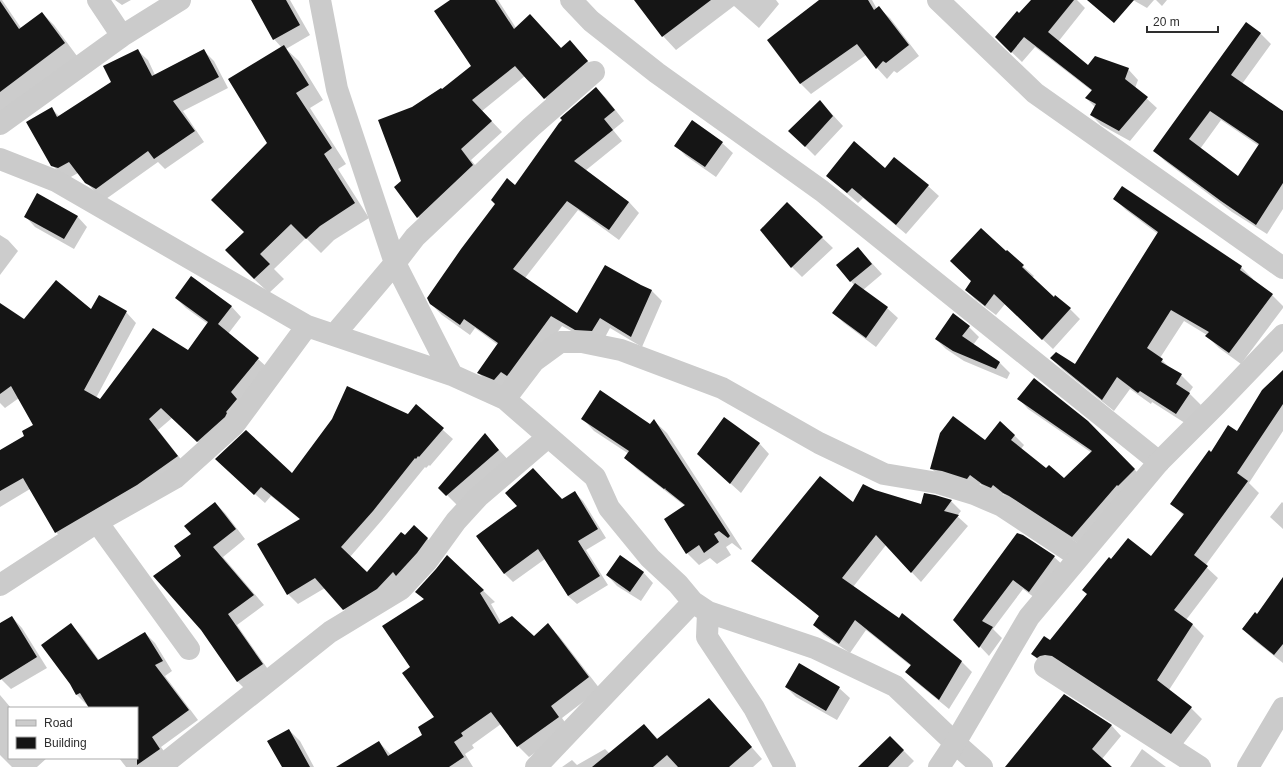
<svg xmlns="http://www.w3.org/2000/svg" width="1283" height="767" viewBox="0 0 1283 767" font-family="Helvetica,sans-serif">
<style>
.shadow{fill:#0003;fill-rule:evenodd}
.building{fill:#151515;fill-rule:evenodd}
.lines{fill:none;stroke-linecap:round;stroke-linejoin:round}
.minor{stroke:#cbcbcb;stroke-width:22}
.tertiary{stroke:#cbcbcb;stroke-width:22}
</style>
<rect width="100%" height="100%" fill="#fff"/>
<path class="shadow" d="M0,0h2l19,28 21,-15 12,12 23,31 -77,57z
M115,0h16l-9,5z
M252,0h38l20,35 -24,14 13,12 24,39 -13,8 36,56 -8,5 31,49 -35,22 -13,13 -15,-15 -32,31 10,10 -15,14 -15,-14 -9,-47 24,-89 13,-95 -8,-9z
M451,0h47l18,28 14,-13 32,34 18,3 17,20 -42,37 -30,-33 -43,35 20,21 -31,28 12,15 -55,52 -10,-10 -16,-35 11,-74 29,-18 30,-24z
M645,0h131l3,4 -20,24 -25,-22 -58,44 -13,-14z
M821,0h51l5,9 2,-1 11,10 29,38 -22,17 -3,-2 -7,8 -10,-11 -11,-13 -55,39 -11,-11z
M1032,0h45l8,8 -27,34 30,24 40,3 10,11 -3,8 22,20 -27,33 -29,-16 -10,-10 4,-8 -9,-9 6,-7 -57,-44 -13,15 -26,-25z
M1133,0h21l-7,8z
M1156,0h11l-5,6z
M1260,33l11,11 -29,40 41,28v97l-16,25 -35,-22 -67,-51 -10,-10zM1221,120l38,26 -20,32 -39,-29z
M137,50l11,10 7,15 48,-25 11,11 14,27 -45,23 21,31 -39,27 -7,-7 -52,37 -9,-5 -19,-21 -9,5 -6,-2 -11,-11v-56l8,8 52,-35z
M596,88l10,10 18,23 -11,9 9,11 -37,30 44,31 10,11 -20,27 -41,-30 -53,68 53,36 62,-28 12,5 10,10 -20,46 -32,-19 -7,13 -17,-2 -24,-13 -44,60 -13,4 -16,-7 -11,-10 20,-28 -23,-17 -5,7 -28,-20 -11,-11 84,-117z
M820,101l23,25 -28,30 -25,-25z
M722,143l11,10 -17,24 -30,-21 -10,-10z
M885,169l43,17 11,10 -33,38 -43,-36 -5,5 -31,-27z
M1114,198l127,69 12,12 -1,1 20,15 11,11v2l-42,56 -22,-16 -12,-12v-1l-23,-14 -24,37 12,12 9,5 12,12 -4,6 12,12 -13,20 -36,-23 -1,2 -21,-15 -16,22 -51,-41 -12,-12 25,7 82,-131 -32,-24z
M787,204l46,44 -31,29 -10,-10z
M25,216h52l10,11 -13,22 -39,-22z
M0,235l8,5 10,11 -18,24z
M858,248l24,26 -19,16 24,18 11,10 -22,29 -32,-24 -11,-10 21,-28 -17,-20z
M1007,252l27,24 -2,2 22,20 16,11 10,10 -27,30 -48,-45 -9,11 -20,-15 -10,-10 6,-9z
M176,298l55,8 10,11 -13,17 30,25 11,10 -61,82 -36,-33 -14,12 29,37 -121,76 -10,-11 -26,-43 -30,18v-56l25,-15 10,-10 -16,-28 -14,10 -5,-5v-99l24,17 67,-11 35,2 10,11 -40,75 4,3 88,-50 20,-27 -22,-16z
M969,327l10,10 -6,8 27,18 10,10 -3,6 -43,-18 -18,-12 -10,-10z
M1283,371v60l-34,52 10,10 -54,73 13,12 -32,42 7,5 11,11 -35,54 22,18 11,11 -19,25 -139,-79 -12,-11 18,-12 38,-48 24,-33 39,-4 33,-41 -13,-13 41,-50 25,-21 27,-44z
M1019,399l68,23 57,57 -62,67 -68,-44 -11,-8 -2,3 -8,-4 -13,-9 -3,4 -36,-10 -9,-9 53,-28 29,-6 10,10 -3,4 25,20 19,11 27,-27 -64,-44z
M416,406l37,33 -23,27 -1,-1 -3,3 -1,-1 -43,53 -32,37 17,16 47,-47 23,22 -84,71 -28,-31 -27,16 -10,-10 -29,-49 42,-25 -30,-24 -6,7 -39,-35 67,7 115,-60z
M582,418l69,8 3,-5 13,12 75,116 -1,1 -9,-7 -6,4 5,8 -14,9 -7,-6 -11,7 -12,-12 -2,-47 -47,-36 -13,-12 4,-4 -35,-23z
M485,435l29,31 -52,44 -22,-22z
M759,443l10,11 -28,39 -43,-39z
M874,491l47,14 30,-4 10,10 -4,5 11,10 -47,56 -35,-37 -33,42 108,74 11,11 -23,37 -33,-27 -10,-10 5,-6 -45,-36 -16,23 -26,-18 -10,-10 6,-8 -57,-46 -10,-10z
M575,493l8,8 23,37 -20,12 22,35 -31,19 -9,-8 -23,-37 -32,23 -9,-9 14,-67 44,-6z
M1282,502l1,1v26l-13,-12z
M215,503l10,10 20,26 -22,18 41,48 -27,20 35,50 -24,17 -10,-10 -36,-52 -19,-74 9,-22z
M1017,534l37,23 10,9 -25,35 -16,-12 -30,40 9,9 -13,18 -34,-36z
M447,556l48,46 -4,2 11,20 32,13 14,-12 11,11 41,53 -38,29 7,10 -40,29 -11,-11 -17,-22 -29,21 2,3 -9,6 8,13h-135l41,-25 12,13 33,-20 12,-18 -25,-50 14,-67 -8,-8z
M643,572l10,11 -12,18 -24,-15 -10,-11z
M1283,579v84l-29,-23 -11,-11 14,-14z
M12,617l10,11 25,40 -36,21 -11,-11v-53z
M71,625l10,10 18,25 46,-27 10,10 17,28 -7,5 33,44 -37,27 9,13 -11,7h-33l-7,-9h18v-50h-47l-13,-13 -6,-11z
M786,687l53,1 11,10 -13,22 -41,-23z
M0,695l11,13h-2v50h38l-10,9h-25l-12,-12z
M1065,696l47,30 9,10 -19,23 9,8h-91z
M720,711l42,48 -9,8h-191l10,-7 5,5 28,-16 5,5 34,-29 14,14z
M289,730l11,11 14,26h-31z
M1142,749l24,18h-36z
M903,750l11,11 -6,6h-30z"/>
<path class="building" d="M251,0h35l14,25 -27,15z
M450,0h45l19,29 16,-15 31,34 9,-8 18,21 -44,38 -29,-33 -43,34 20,21 -31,28 12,16 -56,53 -23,-31 7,-6 -23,-61 34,-13 29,-19 1,1 29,-23 -37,-55z
M634,0h77l-49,37z
M819,0h49l6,10 5,-4 30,39 -23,18 -3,-2 -7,8 -19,-25 -57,40 -33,-44z
M1031,0h43l-26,32 40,33 7,-9 34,12 -4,11 23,18 -29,34 -29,-16 6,-11 -11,-6 7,-8 -68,-53 -13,16 -16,-16 22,-26 2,2z
M1087,0h47l-20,23z
M0,1l19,28 23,-17 23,31 -65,49z
M1246,22l15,11 -30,42 52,36v72l-27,42 -35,-24 -68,-50zM1210,111l49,33 -21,32 -49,-37z
M284,45l25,40 -13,8 36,55 -8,6 31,49 -35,23 -14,13 -15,-15 -31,30 10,10 -16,15 -29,-29 19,-18 -33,-32 56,-57 -39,-64z
M138,49l14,27 52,-27 15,28 -46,24 22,30 -41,28 -6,-8 -52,38 -11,-6 -16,-21 -11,6 -7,-2 -25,-44 26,-15 5,10 54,-35 -8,-16z
M596,87l19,23 -11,9 9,11 -39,31 55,41 -20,28 -42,-29 -54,68 64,44 28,-48 36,20 11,5 -21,47 -31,-19 -8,13 -17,-1 -24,-14 -44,60 -6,-4 -7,8 -17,-7 21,-30 -34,-24 -4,6 -30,-21 -3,-6 34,-49 34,-45 -4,-4 16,-22 8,7 44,-62 3,-3 -2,-2z
M820,100l13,16 -28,31 -17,-16z
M692,120l31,22 -18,25 -31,-21z
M854,141l31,27 9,-11 35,28 -33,40 -44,-37 -5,5 -21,-17z
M1122,186l120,80 -2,4 33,24 -44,59 -24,-17 4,-4 -38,-22 -24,38 16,11 -2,3 21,12 -6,10 14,9 -14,21 -36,-23 -2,2 -21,-16 -15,23 -52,-42 6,-6 19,12 83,-132 -45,-33z
M37,193l41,23 -14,23 -40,-22z
M787,202l36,35 -32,31 -31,-38z
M981,228l25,23 1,-1 17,15 -2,2 32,30 1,-2 16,13 -29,32 -48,-46 -9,12 -20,-16 6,-9 -21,-20z
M858,247l14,17 -22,18 -14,-17z
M191,276l41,30 -14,18 41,34 -28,34 6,7 -11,13 1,1 -2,4 -28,25 -36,-34 -12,11 29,37 -41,29 -82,48 -32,-55 -23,13v-41l24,-14 -2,-5 11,-6 -22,-39 -11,8v-91l24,16 32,-39 35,29 8,-14 28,16 -43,79 16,9 53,-71 35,22 20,-28 -33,-24z
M855,283l33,24 -22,31 -34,-25z
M953,313l17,13 -8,10 38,26 -4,7 -43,-18 -18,-12z
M1283,370v34l-46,69 11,8 -54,74 14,11 -34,44 19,14 -36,56 35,27 -21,27 -119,-78 -7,-1 -5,1 -3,2 -6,-4 13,-18 6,4 37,-46 -5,-4 27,-33 2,2 17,-21 23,18 33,-42 -14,-10 39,-54 2,2 17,-27 9,6 25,-41z
M1034,378l54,43 47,48 -17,17 -1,-1 -45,52 -63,-41 -6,-3 -10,-8 -2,3 -9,-4 -12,-9 -3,4 -25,-8 -12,-2 10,-36 13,-17 32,24 15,-19 15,14 -4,5 35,28 3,-3 15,13 28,-27 -75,-52z
M347,386l61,28 8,-10 28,24 -25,29 -1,-1 -2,3 -1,-1 -42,53 -32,36 26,25 34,-40 4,3 9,-10 14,13 -11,15 -21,23 -3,-4 -16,17 -34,21 -28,-32 -28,17 -30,-51 43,-25 -39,-32 -7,8 -39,-36 31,-29 46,43 40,-54z
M600,390l50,34 4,-5 76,117 -2,2 -9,-7 -5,3 5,8 -15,11 -5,-8 -13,9 -22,-35 21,-14 -20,-16 1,-1 -2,1 -40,-31 5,-7 -48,-32z
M724,417l36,26 -30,41 -33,-30z
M485,433l14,17 -53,46 -8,-8z
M533,468l29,31 13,-8 23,38 -20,12 22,35 -32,20 -30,-47 -34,25 -28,-38 41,-30 -12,-13z
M820,476l33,26 10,-18 12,6 46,14 3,-11 11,2 17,5 -8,11 15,4 -48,58 -35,-38 -34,43 57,40 3,-5 60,48 -23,39 -34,-28 6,-7 -56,-45 -16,24 -26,-19 6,-9 -68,-55z
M215,502l21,27 -23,18 41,48 -26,19 35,50 -26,18 -36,-52 -48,-54 28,-20 -7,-10 17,-12 -7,-8z
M1017,533l6,2 32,21 -26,36 -16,-12 -31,41 11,6 -14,21 -26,-28z
M447,555l37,35 -4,3 19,31 13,-8 22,20 14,-13 41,54 -38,29 8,11 -42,30 -26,-35 -30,21 2,3 -9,6 10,15 -15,10h-113l43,-26 9,15 34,-21 -4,-8 16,-10 -32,-44 8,-6 -28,-41 42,-27 -9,-7 21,-23z
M620,555l24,17 -14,20 -24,-17z
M1283,577v67l-9,11 -32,-26 13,-17 2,2z
M12,616l25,41 -37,23v-57z
M71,623l27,37 47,-28 18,29 -8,4 34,45 -37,27 8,12 -23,16v-57h-48l-9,-15 -4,2 -6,-11 -29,-39z
M799,663l41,24 -14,24 -41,-24z
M1064,694l48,31 -20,24 20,18h-107z
M709,698l43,49 -23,20h-51l-11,-12 -14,12h-61l52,-43 13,15z
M289,729l21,38h-28l-15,-26z
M890,736l14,14 -16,17h-30z"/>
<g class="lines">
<path class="minor" d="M98,0l24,36
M320,0l17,89 58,174 57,112
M571,0l20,21 66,52 165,118 337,271
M938,0l97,93 248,175
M0,124l122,-88 58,-36
M0,159l56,22 251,145 145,49 53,24 90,78 14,31 41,50 28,26 15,18 15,10 107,36 80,38 60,57 27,24
M334,335l61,-72 20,-26 116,-110 63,-55
M505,399l29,-38 26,-19h22l39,8 101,38 97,55 65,31 54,9 36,11 28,12 77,51
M97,522l92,127
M0,585l97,-63 78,-44 59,-53 73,-99
M708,612l-1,25 47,71 31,59
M1045,667l155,100
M160,767l170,-135 71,-43 26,-28 29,-40 22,-24 70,-60
M536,767l157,-165
M1248,767l35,-59"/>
<path class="tertiary" d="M939,767l16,-24 74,-126 130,-155 57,-57 67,-70"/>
</g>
<rect x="8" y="707" width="130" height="52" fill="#ffffff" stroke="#ababab"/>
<rect x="16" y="720" width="20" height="6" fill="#cbcbcb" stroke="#ababab"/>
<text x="44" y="727" font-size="12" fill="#2e2e2e">Road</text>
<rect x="16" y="737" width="20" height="12" fill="#151515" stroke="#ababab"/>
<text x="44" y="747" font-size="12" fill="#2e2e2e">Building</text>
<path d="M1147 26v6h71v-6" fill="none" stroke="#2e2e2e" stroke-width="2"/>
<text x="1153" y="26" font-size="12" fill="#2e2e2e" stroke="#ffffff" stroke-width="3" paint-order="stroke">20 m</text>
</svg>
